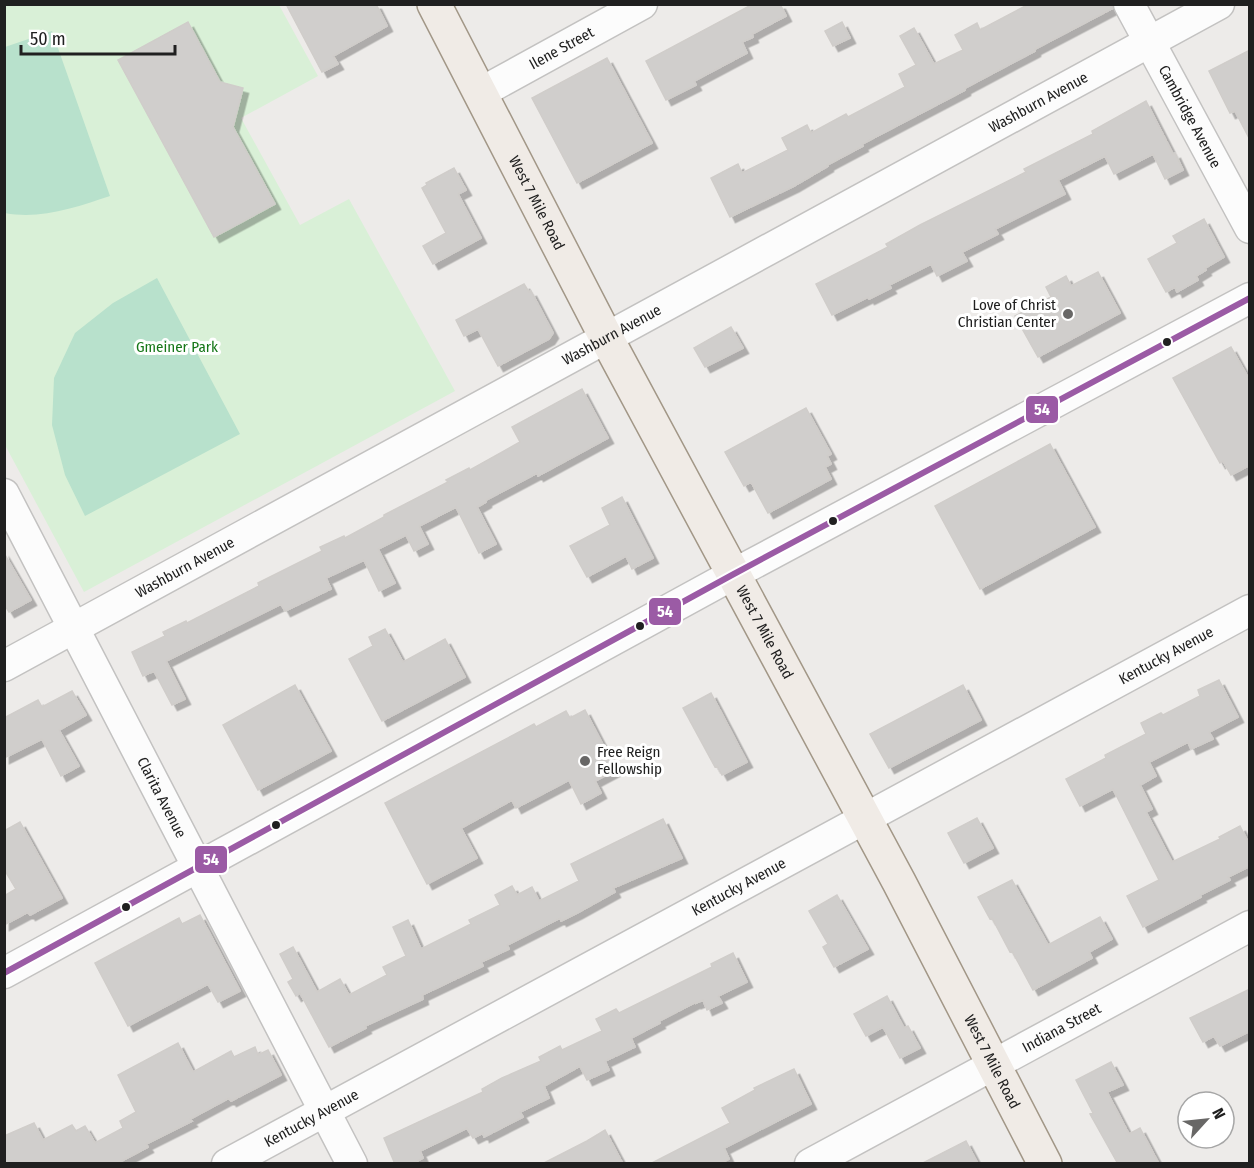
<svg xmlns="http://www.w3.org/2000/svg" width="1254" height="1168" viewBox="0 0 1254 1168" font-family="'Fira Sans Condensed',sans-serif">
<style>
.park{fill:#d9f0d7}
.pitch{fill:#b8e1cc}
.building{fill:#d0cecc;stroke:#d0cdca;stroke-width:1.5;filter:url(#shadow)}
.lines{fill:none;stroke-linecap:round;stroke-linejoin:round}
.minor-casing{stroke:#c3c2c1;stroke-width:33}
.major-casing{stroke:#a29787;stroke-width:36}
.minor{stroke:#fcfcfc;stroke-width:30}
.major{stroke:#f0ebe6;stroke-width:33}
.bus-1-casing{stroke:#fff;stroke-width:10}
.bus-1{stroke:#9b5ba5;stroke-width:6}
.poi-dot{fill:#686766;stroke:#fff;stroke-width:2}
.bus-dot{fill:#202020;stroke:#fff;stroke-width:2}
.labels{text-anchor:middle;stroke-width:6;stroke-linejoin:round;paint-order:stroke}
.street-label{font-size:15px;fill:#202020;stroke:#fff}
.poi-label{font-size:15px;fill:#202020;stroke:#fff;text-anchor:end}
.park-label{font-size:15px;fill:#157617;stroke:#fff}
.line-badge{stroke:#fff;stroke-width:2}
.badge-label{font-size:16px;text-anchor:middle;font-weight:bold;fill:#fff}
</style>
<defs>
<filter id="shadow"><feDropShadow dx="5.5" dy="5.5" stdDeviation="0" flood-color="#0004"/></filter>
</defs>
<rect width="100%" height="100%" fill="#edebe9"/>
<path class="park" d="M4,5h275l39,71 -77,42 59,107 49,-26 106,192 -371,201 -79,-147z"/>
<path class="pitch" d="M52,31l58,165c-33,11 -70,24 -105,17v-166z
M157,278l83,156 -155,82 -20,-41 -13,-50 2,-47 21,-45 38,-30z"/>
<path class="building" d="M286,4h90l11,22 -54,30 5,8 -16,8z
M753,4h27l6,12 -34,18 1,3 -11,5 5,11 -53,28 2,4 -30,15 -20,-39z
M1029,4h83l1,4 -78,41v2l-70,37v2l-103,54 1,2 -36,19 1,1 -34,20 -64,31 -19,-39 27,-14 4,9 46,-23 -6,-12 25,-13 4,8 35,-19 2,3 57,-30 -6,-13 17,-9 -16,-29 14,-8 20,36 29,-14 -8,-15 22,-12 3,7z
M188,22l32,60 23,6 -10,39 42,77 -61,33 -96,-177z
M842,22l8,16 -17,8 -8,-15z
M1250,50v90l-15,-29 -5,2 -21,-42z
M607,58l45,85 -75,40 -45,-85z
M1146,101l27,53 2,-1 8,17 -18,9 -12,-25 -39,20 -9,-18 -47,24 7,14 -70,35 3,5 -36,18 5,9 -30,15 -6,-12 -42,21 2,3 -22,11 -1,-2 -36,18 -16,-31 72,-37 -2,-3 34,-19 106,-53 -2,-3 69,-35 -1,-3z
M454,168l12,22 -8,4 23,44 -48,26 -10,-18 23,-13 -24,-45 5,-3 -1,-2z
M1204,219l20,38 -19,11 1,2 -10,6 2,4 -21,12 -2,-5 -9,5 -18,-33 29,-16 -4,-7z
M1098,272l22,41 -82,44 -23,-41 36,-19 -5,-10 20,-11 5,10z
M524,284l5,8 2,-1 22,42 -4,6 -51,27 -20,-37 -14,7 -8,-16z
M731,327l12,21 -38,19 -11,-19z
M1231,347l19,34v84l-19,10 -8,-14 -3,2 -47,-85z
M582,389l26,49 -70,38 -1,-3 -51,27v2l-9,5 19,37 -17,9 -23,-46 -37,19 9,18 -14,7 -8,-16 -28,14 17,34 -16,8 -15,-31 -38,18 5,11 -46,22 -4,-7 -115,57 19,38 -13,6 -18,-34 -11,5 -11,-24 33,-16 -2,-4 23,-11 1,2 72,-37 -1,-3 64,-32 -2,-4 24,-11 1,2 39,-21v-2l64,-33 -2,-2 23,-12 1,2 50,-28 -8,-15z
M806,408l25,46 -4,2 4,8 -6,3 6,12 -63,34 -17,-31 -7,4 -19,-34z
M1050,444l45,83 -115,62 -45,-83z
M622,497l31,61 -21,11 -6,-13 -39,21 -17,-31 40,-21 -8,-17z
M4,553l27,47 -22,12 -5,-8z
M385,629l18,33 42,-23 20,38 -83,44 -33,-62 24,-13 -4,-9z
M1219,680l19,37 -29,15 4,7 -22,10 -3,-7 -39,20 7,14 -16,9 12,24 -6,3 26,50 48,-23 -1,-2 21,-11 10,20v20l-22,11 2,3 -30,15 1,2 -58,30 -16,-31 32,-16 -46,-91 -33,17 -14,-27 40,-21 -1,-3 41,-21 -5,-11 20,-10 2,2 37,-19 -2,-6z
M295,685l36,66 -73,39 -35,-65z
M963,685l18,35 -92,48 -19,-34z
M72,691l14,24 -27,15 20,36 -18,10 -19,-37 -38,19v-40l34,-18 4,7z
M711,693l36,69 -25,13 -5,-9 -2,1 -32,-59z
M585,710l31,60 -21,11 6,12 -20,11 -12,-24 -53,28 -4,-8 -51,28 16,30 -50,26 -42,-81 149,-79 2,3 30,-16 4,7z
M977,818l16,30 -29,15 -16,-30z
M663,819l19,39 -69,30 2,4 -38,21 -16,8 -1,-3 -53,27 2,4 -28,13 2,4 -61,29 1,4 -58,27 1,2 -37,19 -29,-54 -4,3 -8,-14 5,-3 -13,-25 13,-7 24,45 23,-13 9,16 38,-20 -4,-8 23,-11 -13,-29 15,-7 13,29 50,-25 -2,-4 31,-15 -5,-10 17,-9 5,9 15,-8 7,14 40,-20 -8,-17z
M20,822l42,76 -32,17 -2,-3 -24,13v-29l12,-7 -12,-20v-38z
M1012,880l36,65 52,-28 12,22 -23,13 3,6 -59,32 -21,-39 -2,1 -18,-34 -2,1 -12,-22z
M837,895l31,54 -34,18 -11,-20 5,-3 -19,-33z
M200,915l40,76 -22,11 -10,-18 -80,42 -33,-63 84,-45 3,6z
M733,953l14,29 -29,14 4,7 -15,7 -4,-10 -7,3v-1l-37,19 1,2 -29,15 4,9 -30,14 4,9 -22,10 -7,-14 -36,20 5,12 -29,14 3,5 -39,20 -1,-4 -10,5 -6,-10 -47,23 3,7 -11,6h-17l-11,-26 99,-46 -1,-3 20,-11 39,-17 -2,-4 21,-11 2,4 40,-19 -6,-12 20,-10 3,4 93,-46 -1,-3z
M1250,989v42l-30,15 -6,-10 -11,6 -13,-24z
M887,996l17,32 4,-2 12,22 -20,10 -17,-31 -17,9 -12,-22z
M178,1043l15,29 38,-21 3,6 21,-10 3,8 10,-5 13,25 -50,26 -2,-3 -39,21 2,2 -46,23 2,3 -32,17h-112v-28l30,-13 9,17 29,-15 4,6 9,-5 10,17 28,-15 -3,-7 16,-9 -18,-37z
M1111,1062l12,23 -16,7 22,42 11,-6 19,36h-41l-28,-50 3,-1 -17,-33z
M794,1069l17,35 -87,44 5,11 -10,5h-69l80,-41 -8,-15 33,-18 -1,-2z
M605,1130l18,34h-81l45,-23z
M966,1141l12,23h-57z"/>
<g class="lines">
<defs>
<g id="minor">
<path id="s1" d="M1129,4l121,224"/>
<path id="s2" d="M480,93l162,-89"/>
<path id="s3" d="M4,494l348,670"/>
<path id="s4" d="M4,666l1215,-662"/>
<path d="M4,973l728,-398 518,-277"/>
<path id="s5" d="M227,1164l1023,-554"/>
<path id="s6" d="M810,1164l440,-238"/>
</g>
<g id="major">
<path id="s7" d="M434,4l173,335 292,543 146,282"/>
</g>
</defs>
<use href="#minor" class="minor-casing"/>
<use href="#major" class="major-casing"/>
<use href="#minor" class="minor"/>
<use href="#major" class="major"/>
<defs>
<path id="bus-1" d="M4,973l728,-398 518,-277"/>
</defs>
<use href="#bus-1" class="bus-1-casing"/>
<use href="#bus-1" class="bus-1"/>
</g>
<g class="poi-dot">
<circle cx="1068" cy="314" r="6"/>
<circle cx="585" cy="761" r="6"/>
</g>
<g class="bus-dot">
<circle cx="1167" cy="342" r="5"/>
<circle cx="833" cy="521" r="5"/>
<circle cx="640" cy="626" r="5"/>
<circle cx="276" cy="825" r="5"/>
<circle cx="126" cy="907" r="5"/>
</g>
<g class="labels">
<g class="street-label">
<text dy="5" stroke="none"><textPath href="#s2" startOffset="93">Ilene Street</textPath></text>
<text dy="5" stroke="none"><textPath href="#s4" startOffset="1178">Washburn Avenue</textPath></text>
<text dy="5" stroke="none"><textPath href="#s1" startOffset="128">Cambridge Avenue</textPath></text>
<text dy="5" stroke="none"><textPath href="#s7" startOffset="224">West 7 Mile Road</textPath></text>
<text dy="5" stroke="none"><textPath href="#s4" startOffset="692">Washburn Avenue</textPath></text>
<text dy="5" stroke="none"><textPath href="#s4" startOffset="206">Washburn Avenue</textPath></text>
<text dy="5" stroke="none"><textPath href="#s7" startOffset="710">West 7 Mile Road</textPath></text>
<text dy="5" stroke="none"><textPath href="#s5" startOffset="1068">Kentucky Avenue</textPath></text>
<text dy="5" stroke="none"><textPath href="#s3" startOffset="342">Clarita Avenue</textPath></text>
<text dy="5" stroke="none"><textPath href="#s5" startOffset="582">Kentucky Avenue</textPath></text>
<text dy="5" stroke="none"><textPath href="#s6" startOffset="286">Indiana Street</textPath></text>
<text dy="5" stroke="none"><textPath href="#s7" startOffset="1196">West 7 Mile Road</textPath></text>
<text dy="5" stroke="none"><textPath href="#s5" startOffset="96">Kentucky Avenue</textPath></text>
</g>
<g class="poi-label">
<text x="1056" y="310">Love of Christ<tspan x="1056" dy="17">Christian Center</tspan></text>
<text x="597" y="757" text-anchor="start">Free Reign<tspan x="597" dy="17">Fellowship</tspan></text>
</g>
<g class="park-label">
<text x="177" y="352">Gmeiner Park</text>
</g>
</g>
<g class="line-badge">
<rect x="1025" y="395" width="34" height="29" rx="6" fill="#9b5ba5"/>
<rect x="648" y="597" width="34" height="29" rx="6" fill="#9b5ba5"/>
<rect x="194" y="845" width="34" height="29" rx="6" fill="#9b5ba5"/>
</g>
<g class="badge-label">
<text x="1042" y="415">54</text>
<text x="665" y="617">54</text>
<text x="211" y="865">54</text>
</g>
<rect width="1254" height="1168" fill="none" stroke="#202020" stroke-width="12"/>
<g transform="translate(1206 1120) rotate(63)"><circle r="28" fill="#ffffff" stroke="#a6a6a6" stroke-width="1.5"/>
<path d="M0-4.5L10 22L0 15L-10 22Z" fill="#686766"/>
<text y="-9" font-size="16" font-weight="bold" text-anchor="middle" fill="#202020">N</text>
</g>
<path d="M21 45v9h154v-9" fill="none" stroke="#202020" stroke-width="3"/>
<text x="30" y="45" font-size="18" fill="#202020" stroke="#ffffff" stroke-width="4.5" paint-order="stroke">50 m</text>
</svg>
